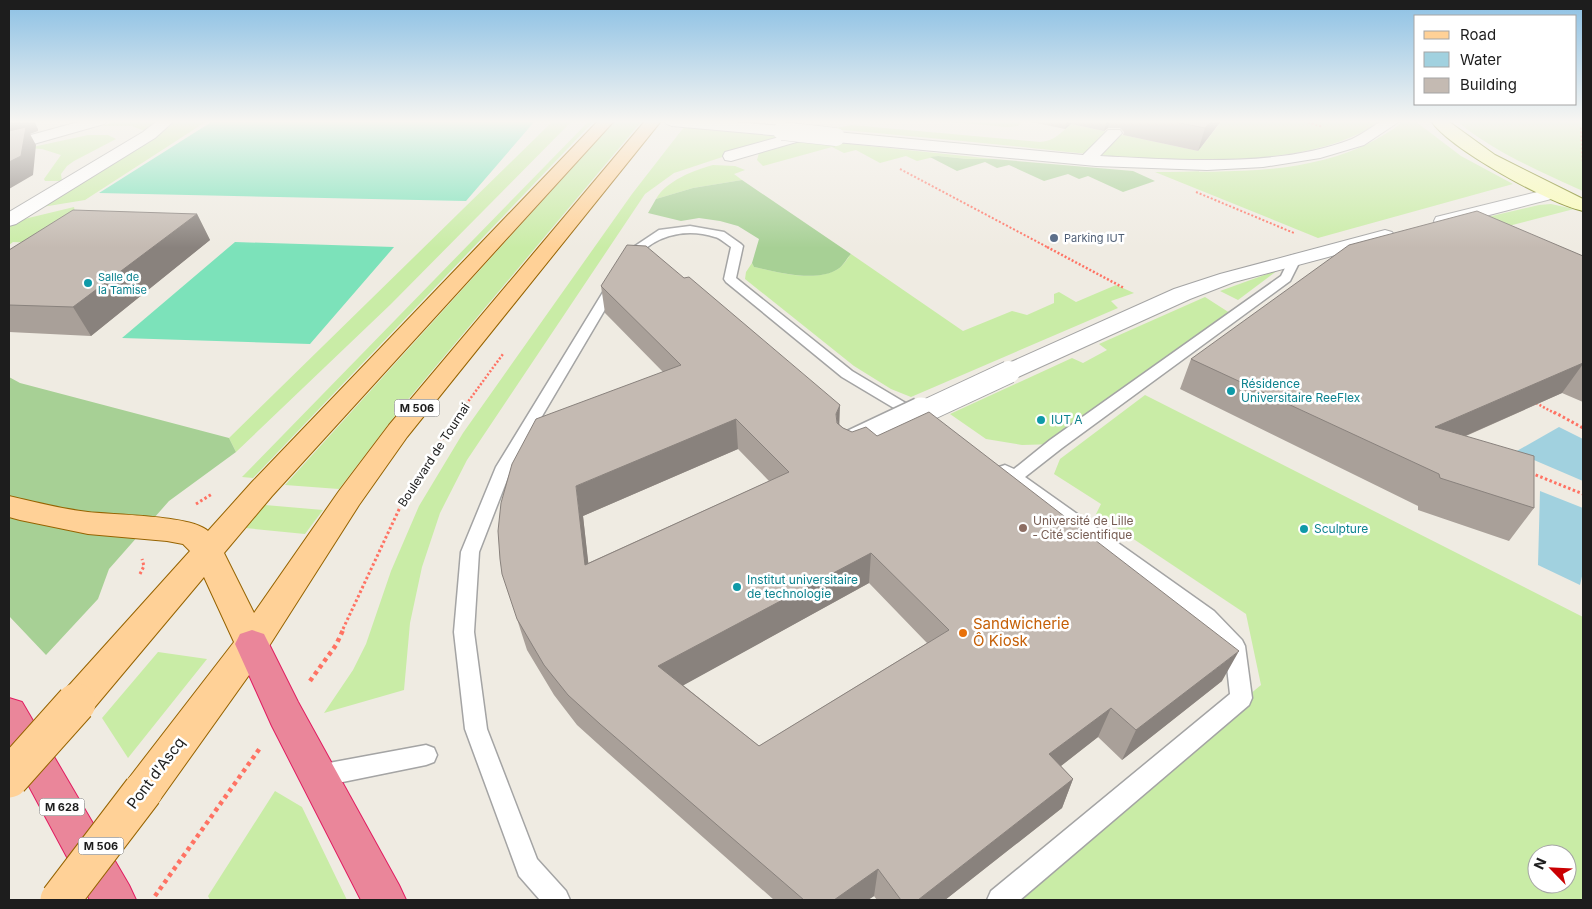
<svg xmlns="http://www.w3.org/2000/svg" width="1592" height="909" viewBox="0 0 1592 909" font-family="Inter,sans-serif">
<style>
.grass{fill:#c9eca6;fill-rule:evenodd}
.forest{fill:#a7d095}
.pitch{fill:#7ce2ba}
.water{fill:#a1d1df}
.lines{fill:none;stroke-linecap:round;stroke-linejoin:round}
.lane-casing{stroke:#a4a4a4;stroke-width:3}
.street-casing{stroke:#a4a4a4;stroke-width:2}
.secondary-casing{stroke:#6d7800;stroke-width:2}
.primary-casing{stroke:#966300;stroke-width:2}
.highway-casing{stroke:#e11c61;stroke-width:2}
.path-far3{stroke:#ff7263;stroke-width:2;stroke-dasharray:2 2;stroke-linecap:butt}
.path-far2{stroke:#ff7263;stroke-width:2.5;stroke-dasharray:2 2;stroke-linecap:butt}
.path-far1{stroke:#ff7263;stroke-width:3;stroke-dasharray:2.5 2.5;stroke-linecap:butt}
.path{stroke:#ff7263;stroke-width:4.5;stroke-dasharray:4 4;stroke-linecap:butt}
.lane{fill:#fff;fill-rule:evenodd}
.street{fill:#fff;fill-rule:evenodd}
.secondary{fill:#f9fcb3;fill-rule:evenodd}
.primary{fill:#ffd197;fill-rule:evenodd}
.highway{fill:#ea869a;fill-rule:evenodd}
.street-bridge-far2-casing{stroke:#a4a4a4;stroke-width:19;stroke-linecap:butt}
.street-bridge-far1-casing{stroke:#a4a4a4;stroke-width:24;stroke-linecap:butt}
.street-bridge-casing{stroke:#a4a4a4;stroke-width:32;stroke-linecap:butt}
.primary-bridge-casing{stroke:#966300;stroke-width:41;stroke-linecap:butt}
.street-bridge-far2{stroke:#fff;stroke-width:18}
.street-bridge-far1{stroke:#fff;stroke-width:22}
.street-bridge{stroke:#fff;stroke-width:29}
.primary-bridge{stroke:#ffd197;stroke-width:39}
.wall{fill:#a9a099;fill-rule:evenodd}
.shaded-wall{fill:#89827d}
.building{fill:#c4bab2;stroke:#89827d;fill-rule:evenodd}
.service-dot{fill:#5c6f8a;stroke:#fff;stroke-width:2}
.culture-dot{fill:#0f9aa8;stroke:#fff;stroke-width:2}
.education-dot{fill:#8d6e63;stroke:#fff;stroke-width:2}
.food-dot{fill:#e8710a;stroke:#fff;stroke-width:2}
.labels{text-anchor:middle;stroke-width:5;stroke-linejoin:round;paint-order:stroke}
.far-service-label{font-size:11px;fill:#4e5e75;stroke:#fff;text-anchor:start}
.far-culture-label{font-size:11px;fill:#0d838f;stroke:#fff;text-anchor:start}
.shield{fill:#fff;stroke:#616161;stroke-width:1}
.shield-label{font-size:11px;font-weight:bold;fill:#1d1d1d}
.culture-label{font-size:12px;fill:#0d838f;stroke:#fff;text-anchor:start}
.street-label{font-size:12px;fill:#1d1d1d;stroke:#fff}
.education-label{font-size:12px;fill:#785e54;stroke:#fff;text-anchor:start}
.near-food-label{font-size:15px;fill:#c56008;stroke:#fff;text-anchor:start}
.near-street-label{font-size:15px;fill:#1d1d1d;stroke:#fff}
</style>
<rect width="100%" height="100%" fill="#efebe2"/>
<path class="grass" d="M117,121h41v1l-13,9 -13,-5h-30z
M176,121h31l-122,79 -43,7 123,-77z
M589,121h5l-341,357 -11,-1z
M615,121l26,1 -241,287 -61,80 -54,-4z
M939,121h84l-5,5 -11,1z
M1222,121h159c-86,60 -267,36 -368,25 -61,-6 -121,-12 -182,-17l21,-4 188,17c15,-1 20,-9 31,-18l127,27z
M1403,121h12l46,35 52,28 -195,54 -163,-66c74,-1 153,4 220,-32 10,-6 20,-11 28,-19z
M1457,121l126,1v69c-40,-18 -93,-41 -126,-70z
M552,122h19l-180,182 -155,148 -7,-14z
M684,127l99,10 -109,36 -29,21 -178,266 -27,53 -18,54 -12,56 -6,67 -80,23 29,-43 13,-26 25,-73 28,-65 44,-73 169,-239z
M88,135h20l8,4 -42,22 -7,5 -6,8 1,7h-17l-1,-2 17,-24 -19,-6 -14,-1z
M801,139l193,20h-27l-29,-3 -21,5 -11,-5 -26,7 -24,-13 -12,3 -12,-6 -69,19 -6,-6 2,-7z
M713,165l22,1 10,4 -11,4 8,6 -49,8 -37,11c10,-18 38,-29 57,-34z
M1551,204l23,5 -112,29 -22,-10 99,-23z
M74,207l3,15 -13,22 -51,-2 -4,3v-19l7,-5z
M851,254l112,77 49,-20 15,4 27,-12v-9l5,-2 17,10 40,-17 18,8 -23,8 7,7 -207,89 -20,-8 -37,-23 -109,-87 1,-7 6,-9 2,4c26,5 59,16 84,2 5,-3 9,-10 13,-15z
M1278,270l-40,30 -18,-9z
M1205,297l28,18 -177,129 -34,1 -36,-6 -36,-25 122,-56 11,5 24,-13 -8,-6z
M1145,395l438,222v283h-581l259,-215 -15,-71 -150,-100 5,-10 -47,-30 6,-15zM1537,854h30v30h-30z
M265,505l58,5 -18,24 -60,-6z
M158,652l49,7 -79,99 -26,-40z
M275,791l27,16 45,93h-137l-2,-4z"/>
<path class="forest" d="M938,156l29,3h27l139,12 22,10 -32,11 -35,-16 -9,3 -11,-5 -24,7 -35,-16 -12,3 -12,-6 -28,9 -27,-14z
M742,180l109,74c-4,4 -8,12 -13,15 -22,14 -60,3 -84,-2l-2,-4 7,-24 -21,-13 -18,-5 -21,-3 -18,3 -33,-8 8,-14 37,-11z
M9,377l11,6 209,55 7,14 -67,49 -60,68 -11,30 -52,56 -37,-39z"/>
<path class="pitch" d="M213,121l321,1 -68,79 -367,-8z
M235,242l159,5 -84,97 -188,-6z"/>
<path class="water" d="M1559,427l24,12v42l-68,-29z
M1540,491l43,17v64l-3,13 -42,-20z"/>
<g class="lines">
<defs>
<path id="lane" d="M690,226l34,6 17,12 2,2 -7,32 116,93 72,43 3,3 -3,3h-10l-72,-43 -116,-95 -2,-3 7,-32c-5,-3 -11,-9 -16,-10 -31,-10 -64,-1 -83,26l-4,1 -6,-4 7,-10 30,-20z
M1295,255l6,4 -11,22 -228,167 -37,29 189,134 28,29 3,6 7,52 -3,7 -229,195h-33l4,-9 239,-197 -5,-45 -25,-26 -193,-141 -10,-11 2,-4 6,-2 9,4 36,-29 231,-164 10,-20z
M614,280l6,4 -108,183 -33,85 -5,80 13,97 50,130 29,32 4,9h-30l-21,-24 -54,-147 -11,-97 7,-80 35,-85 112,-183z
M426,745l8,3 3,7 -3,7 -8,3 -108,22 -8,-3 -4,-8 4,-8 8,-3z"/>
<path id="street" d="M82,121h25l-3,3 -95,27v-10z
M157,121h17l-19,17 -139,86 -7,2v-14l134,-80z
M664,121h58l60,5 6,2 2,3 -2,3 -6,2 -110,-10 -5,-2z
M1381,121h19l-36,24 -44,13 -57,9 -56,3 -111,-4 -260,-24 -6,-2 -2,-3 2,-3 6,-2 247,23 25,-25h12l2,3 -22,23c78,4 179,12 252,-17 10,-5 20,-12 29,-18z
M794,133l6,2 2,3 -2,3 -69,20 -6,-1 -2,-4 2,-4z
M1553,188l6,1 3,4 -3,4 -116,30 -7,-2 -2,-4 2,-4z
M1385,230l7,2 3,4 -3,4 -158,42 -44,17 -172,78 -9,2 -9,-2 -3,-5 3,-5 174,-78 46,-15z"/>
<path id="secondary" d="M1431,121h17l47,34 88,44v12c-33,-7 -133,-62 -152,-90z"/>
<path id="primary" d="M598,121h16l-342,375 -48,57 30,60 85,-122 50,-66 256,-304h16l-254,316 -48,68 -95,149 -107,150 -14,6 -14,-6 -6,-13 6,-13 105,-136 -30,-65 -115,137 -13,5 -13,-5 -5,-11 5,-11 127,-141 -7,-7 -16,-3 -79,-7 -68,-14 -11,-3v-21c26,6 52,13 79,16 24,3 104,3 120,19l44,-49z"/>
<path id="highway" d="M252,630l12,4 34,68 101,183 7,15h-45l-89,-174 -37,-82 5,-10z
M9,698l13,4 107,183 7,15h-46l-81,-151z"/>
</defs>
<use href="#lane" class="lane-casing"/>
<use href="#street" class="street-casing"/>
<use href="#secondary" class="secondary-casing"/>
<use href="#primary" class="primary-casing"/>
<use href="#highway" class="highway-casing"/>
<path class="path-far3" d="M1304,121l19,6
M1583,124l-2,4 2,36
M900,169l149,79
M1196,192l98,41"/>
<path class="path-far2" d="M1047,247l77,41
M1536,403l20,11
M459,414l44,-60"/>
<path class="path-far1" d="M1554,412l29,16
M1531,473l52,21
M196,504l16,-10
M140,574l4,-8 -2,-7
M343,629l59,-126 58,-91"/>
<path class="path" d="M310,681l26,-36 8,-17
M155,896l105,-148"/>
<use href="#lane" class="lane"/>
<use href="#street" class="street"/>
<use href="#secondary" class="secondary"/>
<use href="#primary" class="primary"/>
<use href="#highway" class="highway"/>
<defs>
<path id="street-bridge-far2" d="M782,131l54,6"/>
<path id="street-bridge-far1" d="M919,414l90,-42"/>
<path id="street-bridge" d="M851,445l70,-33"/>
<path id="primary-bridge" d="M9,778l67,-75
M60,900l83,-109"/>
</defs>
<use href="#street-bridge-far2" class="street-bridge-far2-casing"/>
<use href="#street-bridge-far1" class="street-bridge-far1-casing"/>
<use href="#street-bridge" class="street-bridge-casing"/>
<use href="#primary-bridge" class="primary-bridge-casing"/>
<use href="#street-bridge-far2" class="street-bridge-far2"/>
<use href="#street-bridge-far1" class="street-bridge-far1"/>
<use href="#street-bridge" class="street-bridge"/>
<use href="#primary-bridge" class="primary-bridge"/>
</g>
<path class="wall" d="M1027,121h194l-23,30 -75,-16 1,-3 -4,-4h-12l-4,3 -33,-7 -6,5z
M197,214l13,26 -119,96 -82,-4v-82z
M1583,256v146l-21,-9 -96,43 68,72 -25,33 -91,-31v-4l-238,-117 11,-30z
M601,286l238,138 4,4 9,4 25,4 345,245 -100,79 -24,-23 -37,29 12,13 -11,29 -117,92h-68l-3,-4 -6,4h-94l-166,-147 -31,-28 -23,-30 -27,-45 -10,-31 146,-247 -58,-59zM738,449l31,32 -181,82 -5,-47zM869,583l58,60 -168,103 -76,-61z"/>
<path class="shaded-wall" d="M9,121h25l4,8v2l-8,3 6,11 -3,30 -24,14z
M1067,121h4v3l-6,5z
M1107,121h3l-2,7 -4,3z
M1211,121h10l-23,30 7,-23z
M197,214l13,26 -119,96 -18,-29z
M1583,363v1l-21,29 -147,65 20,-31z
M840,405l-1,29 -3,-20z
M736,419l2,30 -155,67 9,79 -7,-30 -9,-79z
M871,553l-2,30 -205,113 -6,-30z
M1239,651l-17,30 -100,79 14,-30z
M1111,708l-13,29 -59,46 10,-29z
M1073,779l-11,29 -117,92h-27z
M878,869l-4,27 -6,4h-34z"/>
<path class="building" d="M1170,121h41l-6,7z
M26,127l-5,29 -12,6v-31z
M73,210l124,4 -124,93 -64,-2v-55z
M1477,211l106,45v107l-148,64 99,29v52l-94,-30 -1,-4 -248,-115 158,-114z
M627,245l19,1 38,32 5,-1 151,128 -4,9 1,9 6,5 9,4 14,-5 11,9 52,-24 310,239 -103,79 -25,-22 -62,46 24,25 -155,121h-17l-23,-31 -44,31h-30l-204,-176 -32,-29 -24,-30 -27,-46 -15,-45 -2,-15 -2,-28 3,-28 11,-39 24,-45 145,-54 -80,-79zM736,419l53,53 -204,93 -9,-79zM871,553l78,77 -190,116 -101,-80z"/>
<linearGradient id="sky" x2="0" y2="1"><stop stop-color="#8bc0e4"/><stop offset="0.49" stop-color="#f8f6f2"/><stop offset="1" stop-color="#f8f6f2" stop-opacity="0"/></linearGradient>
<rect width="1592" height="248" fill="url(#sky)"/>
<circle class="service-dot" cx="1054" cy="238" r="5"/>
<g class="culture-dot">
<circle cx="88" cy="283" r="5"/>
<circle cx="1231" cy="391" r="5"/>
<circle cx="1041" cy="420" r="5"/>
<circle cx="1304" cy="529" r="5"/>
<circle cx="737" cy="587" r="5"/>
</g>
<circle class="education-dot" cx="1023" cy="528" r="5"/>
<circle class="food-dot" cx="963" cy="633" r="5"/>
<g class="labels">
<g class="far-service-label">
<text x="1064" y="242">Parking IUT</text>
</g>
<g class="far-culture-label">
<text x="98" y="281">Salle de<tspan x="98" dy="13">la Tamise</tspan></text>
</g>
<g class="shield">
<rect x="394.5" y="399.5" width="45" height="17" rx="4"/>
<rect x="39.5" y="798.5" width="45" height="17" rx="4"/>
<rect x="78.5" y="837.5" width="45" height="17" rx="4"/>
</g>
<g class="shield-label">
<text x="417" y="412">M 506</text>
<text x="62" y="811">M 628</text>
<text x="101" y="850">M 506</text>
</g>
<g class="culture-label">
<text x="1241" y="388">Résidence<tspan x="1241" dy="14">Universitaire ReeFlex</tspan></text>
<text x="1051" y="424">IUT A</text>
<text x="1314" y="533">Sculpture</text>
<text x="747" y="584">Institut universitaire<tspan x="747" dy="14">de technologie</tspan></text>
</g>
<g class="street-label">
<text transform="translate(434 455) rotate(-57)" y="4">Boulevard de Tournai</text>
</g>
<g class="education-label">
<text x="1033" y="525">Université de Lille<tspan x="1033" dy="14">‐ Cité scientifique</tspan></text>
</g>
<g class="near-food-label">
<text x="973" y="629">Sandwicherie<tspan x="973" dy="17">Ô Kiosk</tspan></text>
</g>
<g class="near-street-label">
<text transform="translate(156 773) rotate(-53)" y="5">Pont d'Ascq</text>
</g>
</g>
<rect width="1592" height="909" fill="none" stroke="#1d1d1d" stroke-width="20"/>
<rect x="1414" y="15" width="162" height="90" fill="#ffffff" stroke="#a5a5a5"/>
<rect x="1424" y="31" width="25" height="8" fill="#ffd197" stroke="#a5a5a5"/>
<text x="1460" y="40" font-size="15" fill="#1d1d1d">Road</text>
<rect x="1424" y="52" width="25" height="15" fill="#a1d1df" stroke="#a5a5a5"/>
<text x="1460" y="65" font-size="15" fill="#1d1d1d">Water</text>
<rect x="1424" y="78" width="25" height="15" fill="#c4bab2" stroke="#a5a5a5"/>
<text x="1460" y="90" font-size="15" fill="#1d1d1d">Building</text>
<g transform="translate(1552 869) rotate(294)"><circle r="24" fill="#ffffff" stroke="#a5a5a5"/>
<path d="M0-4L9 19L0 12L-9 19Z" fill="#ca0002"/>
<text y="-8" font-size="14" font-weight="bold" text-anchor="middle" fill="#1d1d1d">N</text>
</g>
</svg>
